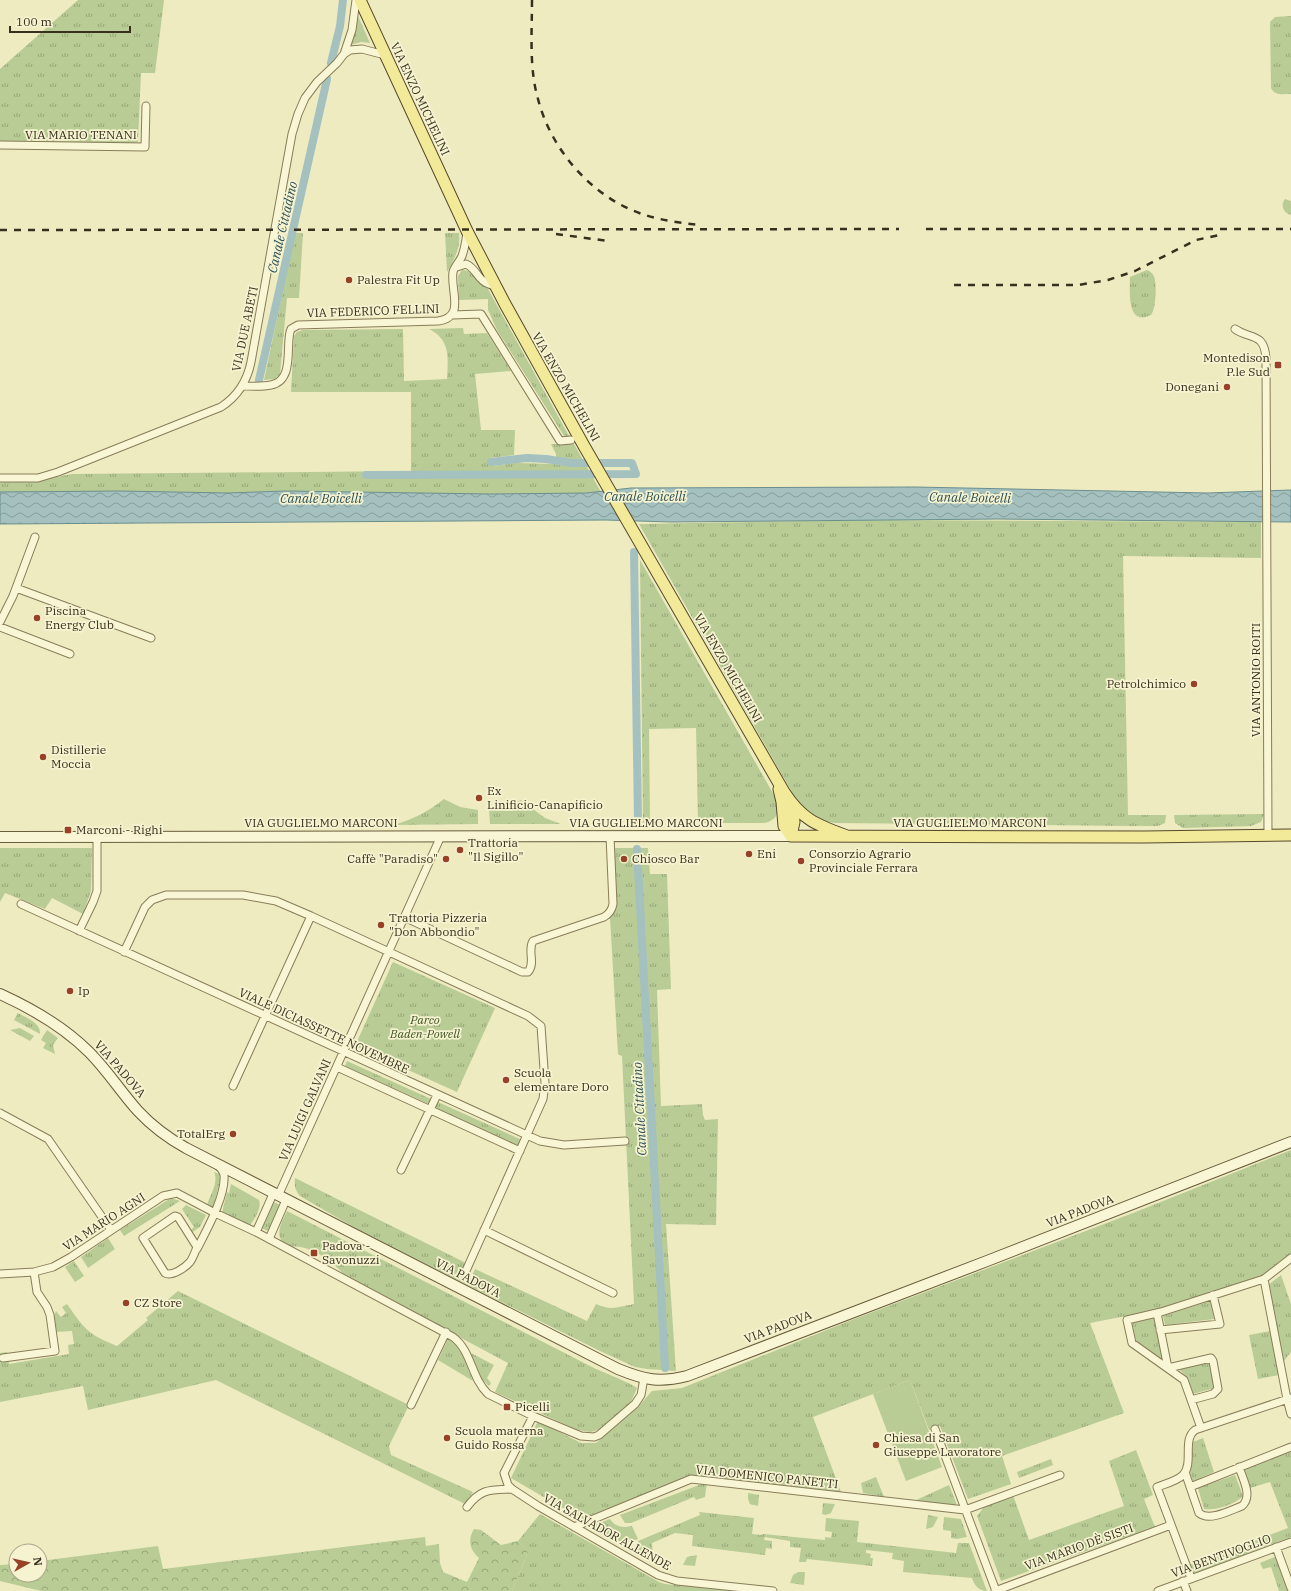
<svg xmlns="http://www.w3.org/2000/svg" width="1291" height="1591" viewBox="0 0 1291 1591" font-family="'IBM Plex Serif',serif">
<style>
.grass{fill:url(#grass-tufts)}
.forest{fill:url(#forest-crowns)}
.garden{fill:#b9cc95}
.water{fill:url(#water-waves);stroke:#6b8f8e}
.lines{fill:none;stroke-linecap:round;stroke-linejoin:round}
.canal{stroke:#a4c1bf;stroke-width:8}
.minor-casing{stroke:#887c59;stroke-width:9}
.secondary-casing{stroke:#6a5d3c;stroke-width:12}
.primary-casing{stroke:#55492d;stroke-width:13}
.minor{stroke:#f9f6d5;stroke-width:7}
.secondary{stroke:#f9f6d5;stroke-width:10}
.primary{stroke:#f2ea99;stroke-width:11}
.rail{stroke:#37301d;stroke-width:2.5;stroke-dasharray:7 7;stroke-linecap:butt}
.poi-dot{fill:#974128;stroke:#f6f3d1;stroke-width:1.5}
.labels{text-anchor:middle;stroke-width:3.5;stroke-linejoin:round;paint-order:stroke}
.street-label{font-size:12px;fill:#37301d;stroke:#f6f3d1}
.poi-label{font-size:12px;fill:#37301d;stroke:#f6f3d1;text-anchor:start}
.park-label{font-size:12px;font-style:italic;fill:#3d5424;stroke:#f6f3d1}
.water-label{font-size:13px;font-style:italic;fill:#2c5057;stroke:#f6f3d1}
</style>
<defs>
<pattern id="grass-tufts" width="24" height="20" patternUnits="userSpaceOnUse"><rect width="24" height="20" fill="#b9cc95"/><path d="M3 7l-1-3M5 7V3M7 7l1-3M15 17l-1-3M17 17v-4M19 17l1-3" fill="none" stroke="#97a679"/></pattern>
<pattern id="forest-crowns" width="20" height="18" patternUnits="userSpaceOnUse"><rect width="20" height="18" fill="#b9cc95"/><path d="M2 6a3 3 0 1 1 6 0M12 15a3 3 0 1 1 6 0" fill="none" stroke="#97a679"/></pattern>
<pattern id="water-waves" width="16" height="10" patternUnits="userSpaceOnUse"><rect width="16" height="10" fill="#a4c1bf"/><path d="M0 5q4-4 8 0t8 0" fill="none" stroke="#869d9b"/></pattern>
</defs>
<rect width="100%" height="100%" fill="#eeebc1"/>
<path class="grass" d="M78,0h86l-9,73h-14l-3,69 -7,2 -131,-3v-72z
M358,16l12,27 -9,-1 -10,3 5,-15z
M1291,16v78c-9,0 -16,2 -20,-6l-1,-66 5,-5z
M1285,199l6,2v14c-8,-2 -11,-10 -6,-16z
M295,233h8l-4,65h-12l-7,76 -5,5 -11,1z
M445,233h14c2,14 -5,27 -12,39z
M462,270l8,1 8,11 10,7 81,147h-5l-67,-106 -9,-20v-11l-29,1 -1,-24z
M1147,270c3,1 5,3 7,6 3,8 2,33 -3,39 -25,12 -21,-25 -21,-38z
M463,328l1,6 23,-1 24,38 -36,3 6,56h34l-1,25 -24,3 1,8 25,-3 40,1v-10l-5,-10h23l27,48 -15,1 -96,1 -204,-3 -59,2 -227,-1v-11h35l37,-7 339,-3v-79h-120l3,-56 3,-4 6,-2 100,-1 1,52 43,-2c1,-21 4,-39 -18,-50z
M861,520l400,2v36l-138,-2 5,259h38l-1,8 -7,3h-30l-293,-3c-25,-4 -28,-8 -42,-29l-154,-270z
M640,560l134,235c6,13 6,25 -10,28h-66l-2,-95 -47,1 1,93 -7,1z
M444,799l16,8 18,3v14l-85,1c19,-5 36,-14 51,-26z
M521,800l24,18 16,6h-71l-1,-15 16,-2z
M1264,814l-3,8 -10,4 -68,2 -8,-5 -1,-8z
M0,848h92l-1,43 -8,23 -31,-16 -7,11 -40,-16 -5,9z
M614,848h34l2,26h17l4,115 -14,1 4,116 41,-2 1,11 2,5 13,-1 -2,106 -50,-1 10,147 -29,-2 -12,-2 -35,-16 -231,-115 -69,-40c-5,-6 -6,-10 -5,-18l171,85 -5,10 10,5 4,-9 112,52 9,-17c15,7 22,3 38,0l-12,-248 -4,-2 -8,-136 7,-11z
M393,962l102,46 -38,84 -102,-46z
M18,1013c9,5 23,10 22,21l-26,-14z
M20,1028l14,8 -4,5 -20,-11z
M47,1030l11,8 -5,7 2,9 -12,-6 3,-5 -5,-3z
M347,1061l84,38 -2,5 -84,-38z
M438,1102l84,38 -3,6 -84,-38z
M1291,1150v105l-27,22 -107,33 -67,13 34,90 -122,43 9,28 -43,15 -28,-73 -11,4 -19,-50 -97,37 28,75 -151,-16 -109,43 -70,-41 27,-57 43,22h15l41,-35 15,-17 30,-3 167,-67 284,-108z
M214,1172l5,2 1,6 -7,29 -6,-4c3,-10 12,-23 7,-33z
M231,1184l28,16c3,9 -5,19 -10,27l-27,-14 5,-21 2,1z
M171,1198l9,3 -56,35 -4,-6z
M274,1202l6,3 -12,26 -7,-3z
M186,1205l20,10 -6,12 -9,6 -1,-2 4,-4 -12,-18z
M287,1211l305,156c8,4 41,17 45,21l-7,16 -26,24 -13,4 -14,-2 -82,-38 13,-29 -163,-87c-10,-12 -24,-23 -40,-28 -6,-2 -14,-1 -19,-3 -13,-9 -4,-24 1,-34z
M108,1238l7,11 -27,19 -7,-11z
M74,1261l10,15 -9,6 -10,-15z
M1281,1275l10,29v48l-7,9 -16,-76z
M178,1291l231,114 -20,41 2,9 82,37 -8,12 -249,-124 -128,30 -5,-24 -83,16v-49l7,-1 2,12 60,-10 -1,-9 6,-1 -2,-13 -16,1 -2,-16 2,-5 5,6 5,-4 -4,-6 5,-3c18,26 21,30 50,42l31,-26 -2,-2z
M1210,1301l4,18 -49,6 -2,-9z
M1154,1316l9,46 -27,-21 -4,-20z
M1270,1331l9,44 -21,4 -9,-44z
M448,1339c14,7 19,28 25,42l-35,-21z
M471,1353l23,12 -7,13 4,5 -2,3 -8,-8z
M1209,1361l6,27 -22,6 -5,-16 -9,-9z
M1203,1438l11,34 -21,9 -3,-9 3,-30z
M1136,1450l17,45 -9,4 11,28 -154,54 -24,-65 7,-9 29,-12 16,45 95,-34 -15,-45z
M1291,1450v87l-98,37 -4,-9 99,-37 -18,-46 -20,6 -7,-19z
M1051,1459l2,6 -34,13 -2,-6z
M1235,1475l8,21c-7,8 -28,15 -39,13l-6,-21z
M876,1477l8,20 -21,-4 -2,-10z
M707,1482l-2,15 -9,3 -2,-3 -63,26h-6l-5,-8z
M949,1485l8,20 -43,-4z
M748,1493l11,2 -1,11 -8,-2 -2,-5z
M823,1503l12,1 -4,9 -5,2 -4,-1z
M699,1512l55,6 -2,16 9,1 2,-1 62,6v-3l6,1 1,-6 -7,-1 1,-13 33,3 -2,21 99,11 2,-10h11l18,48c-8,0 -13,-6 -15,-13l-69,-6 1,-11 -12,-2 1,-6 -27,-3v3l5,1 -1,4h3l-1,8 -65,-7 -1,3h-7l2,-14 -11,-1v-6l-25,-4 -1,3 8,1v8l-6,-1 -1,7 -73,-9 1,-11 -18,-2 -23,10 1,13 16,9 -2,3 -34,-19 7,-2 -2,-6 62,-26z
M540,1514l119,68 6,2 75,7h-228l16,-39 -10,-11z
M928,1515l10,2 -5,10 -7,2z
M944,1517l17,2 6,18 -10,2 -6,-1v-7l-8,-1z
M610,1519c5,8 13,9 22,7l6,13 -14,5 -30,-16v-3z
M697,1555l-2,11 -12,-1 4,-8z
M1277,1556l12,35h-10l-8,-24 -8,2 -3,-6z
M798,1572h7l-1,13 -14,-2 3,-8z"/>
<path class="forest" d="M474,1529l7,1 20,15 17,-4 10,11 -16,39h-471l-41,-10v-16l16,-1v11h24v-14l118,-15 5,23 262,-32 1,9 13,-2 1,19 3,9 24,10 12,-24c-9,-8 -12,-18 -5,-29z"/>
<path class="garden" d="M910,1380l32,87 -36,14 -33,-87z"/>
<path class="water" d="M915,487l293,6 83,-3v32l-293,-3 -327,3 -65,-2 -606,4v-32l120,-1 107,2 59,-2 204,3 96,-1 45,-5z"/>
<g class="lines">
<path class="canal" d="M331,63l9,-37 3,-26
M259,380l68,-301
M366,475l270,-1 -4,-11h-61l-25,-4 -19,-1 -36,4
M634,552l4,269
M637,849l28,519"/>
<defs>
<path id="minor" d="M344,54l8,-24 4,-30
M0,145l145,2 1,-41
M457,267l9,-3c13,6 10,18 29,22
M452,315l29,-1 79,127 11,-1
M1235,329c16,11 29,3 31,29l2,477
M242,386c10,0 20,1 29,-1 23,-4 15,-37 19,-53l1,-3 7,-4 140,-4c28,-4 12,-30 15,-49 1,-5 7,-11 9,-16 3,-8 4,-16 5,-24
M0,478h38l20,-6 163,-65c17,-11 26,-25 30,-45l41,-228 6,-20 7,-16 12,-16 20,-19 7,-9 6,-4 12,-1 23,6
M16,588l135,50
M0,622l13,-26 22,-59
M0,627l70,27
M21,904l519,237 24,4 61,-4
M404,917l118,55h6c8,-9 -1,-22 5,-31l71,-24c5,-3 8,-7 9,-13l-3,-68
M79,931l14,-29 4,-11v-54
M124,952l21,-45 7,-7 14,-5h77l33,6 35,15 217,100 13,10 4,57 -2,16 -78,174
M337,1067l183,84
M233,1086l78,-170
M0,1113l48,26 63,91
M401,1170l36,-75
M278,1196l163,-360
M175,1216l3,1 19,30c-2,5 -4,11 -7,15 -5,6 -19,15 -25,11l-22,-35z
M484,1230l129,63
M256,1232l17,-38
M269,1239l17,-39
M197,1249c9,-18 29,-53 27,-74 -1,-4 -3,-7 -7,-10
M0,1274l34,-2 19,-5 18,-10 92,-61 14,-3 38,20 41,19 197,105c19,14 18,41 35,57l45,22 48,20 13,1 5,-2 36,-31 6,-9 3,-17
M1264,1279l23,120 4,15
M1157,1313l11,55 43,-10 2,3 5,28 -5,5 -22,6
M1160,1330l60,-6 -7,-29
M3,1358l52,-7 -5,-36 -3,-8 -10,-15 -3,-20
M411,1405l35,-73
M533,1416l-29,57 4,12 4,4 26,17 120,69 19,6 96,10
M1201,1428l-17,-48 -52,-37 -5,-23 34,-8 103,-33 27,-21
M935,1429l61,162
M1185,1472l14,41c10,9 32,-3 43,-7 11,-10 1,-26 -3,-39
M1190,1487l101,-40
M467,1507c14,-19 24,-17 45,-18
M574,1527l117,-48 274,31 95,-35
M1276,1547l15,41
M1191,1578l-34,-91c8,-3 20,-6 26,-12 11,-12 -1,-35 12,-45l96,-32
M1183,1581l4,10
M995,1591l176,-66
M1158,1591l133,-49"/>
<path id="secondary" d="M0,837l791,-1
M0,994c33,15 63,32 89,58 18,18 32,40 49,59 14,15 30,27 48,37l432,221c27,11 41,14 69,7l300,-115 304,-119"/>
<path id="primary" d="M360,0l107,231 38,73 79,142 200,346c18,28 33,33 63,44
M779,789l3,13 2,24 7,10
M791,836l353,1 147,-2
M791,836l3,-14 -2,-19"/>
</defs>
<use href="#minor" class="minor-casing"/>
<use href="#secondary" class="secondary-casing"/>
<use href="#primary" class="primary-casing"/>
<use href="#minor" class="minor"/>
<use href="#secondary" class="secondary"/>
<use href="#primary" class="primary"/>
<path class="rail" d="M532,0c0,33 -3,68 6,99 13,51 54,98 104,115 18,6 38,9 57,11
M926,229h365
M0,230l899,-1
M556,234l52,7
M954,285h124l30,-5 27,-9 61,-31 28,-6"/>
</g>
<g class="poi-dot">
<circle cx="349" cy="280" r="4"/>
<rect x="1274" y="361" width="8" height="8" rx="2"/>
<circle cx="1227" cy="387" r="4"/>
<circle cx="37" cy="618" r="4"/>
<circle cx="1194" cy="684" r="4"/>
<circle cx="43" cy="757" r="4"/>
<circle cx="479" cy="798" r="4"/>
<rect x="64" y="826" width="8" height="8" rx="2"/>
<circle cx="460" cy="850" r="4"/>
<circle cx="749" cy="854" r="4"/>
<circle cx="446" cy="859" r="4"/>
<circle cx="624" cy="859" r="4"/>
<circle cx="801" cy="861" r="4"/>
<circle cx="381" cy="925" r="4"/>
<circle cx="70" cy="991" r="4"/>
<circle cx="506" cy="1080" r="4"/>
<circle cx="233" cy="1134" r="4"/>
<rect x="310" y="1249" width="8" height="8" rx="2"/>
<circle cx="126" cy="1303" r="4"/>
<rect x="503" y="1403" width="8" height="8" rx="2"/>
<circle cx="447" cy="1438" r="4"/>
<circle cx="876" cy="1445" r="4"/>
</g>
<g class="labels">
<g class="street-label">
<text transform="translate(420 99) rotate(65)" y="4">VIA ENZO MICHELINI</text>
<text x="81" y="139">VIA MARIO TENANI</text>
<text transform="translate(373 311) rotate(-2)" y="4">VIA FEDERICO FELLINI</text>
<text transform="translate(245 329) rotate(-78)" y="4">VIA DUE ABETI</text>
<text transform="translate(566 387) rotate(60)" y="4">VIA ENZO MICHELINI</text>
<text transform="translate(728 668) rotate(60)" y="4">VIA ENZO MICHELINI</text>
<text transform="translate(1256 680) rotate(-90)" y="4">VIA ANTONIO ROITI</text>
<text x="321" y="827">VIA GUGLIELMO MARCONI</text>
<text x="646" y="827">VIA GUGLIELMO MARCONI</text>
<text x="970" y="827">VIA GUGLIELMO MARCONI</text>
<text transform="translate(324 1031) rotate(25)" y="4">VIALE DICIASSETTE NOVEMBRE</text>
<text transform="translate(120 1069) rotate(49)" y="4">VIA PADOVA</text>
<text transform="translate(305 1110) rotate(-66)" y="4">VIA LUIGI GALVANI</text>
<text transform="translate(1080 1211) rotate(-21)" y="4">VIA PADOVA</text>
<text transform="translate(104 1222) rotate(-33)" y="4">VIA MARIO AGNI</text>
<text transform="translate(468 1278) rotate(27)" y="4">VIA PADOVA</text>
<text transform="translate(778 1327) rotate(-21)" y="4">VIA PADOVA</text>
<text transform="translate(767 1477) rotate(6)" y="4">VIA DOMENICO PANETTI</text>
<text transform="translate(607 1532) rotate(29)" y="4">VIA SALVADOR ALLENDE</text>
<text transform="translate(1079 1547) rotate(-20)" y="4">VIA MARIO DÈ SISTI</text>
<text transform="translate(1221 1556) rotate(-20)" y="4">VIA BENTIVOGLIO</text>
</g>
<g class="poi-label">
<text x="357" y="284">Palestra Fit Up</text>
<text x="1270" y="362" text-anchor="end">Montedison<tspan x="1270" dy="14">P.le Sud</tspan></text>
<text x="1219" y="391" text-anchor="end">Donegani</text>
<text x="45" y="615">Piscina<tspan x="45" dy="14">Energy Club</tspan></text>
<text x="1186" y="688" text-anchor="end">Petrolchimico</text>
<text x="51" y="754">Distillerie<tspan x="51" dy="14">Moccia</tspan></text>
<text x="487" y="795">Ex<tspan x="487" dy="14">Linificio-Canapificio</tspan></text>
<text x="76" y="834">Marconi - Righi</text>
<text x="468" y="847">Trattoria<tspan x="468" dy="14">"Il Sigillo"</tspan></text>
<text x="757" y="858">Eni</text>
<text x="809" y="858">Consorzio Agrario<tspan x="809" dy="14">Provinciale Ferrara</tspan></text>
<text x="438" y="863" text-anchor="end">Caffè "Paradiso"</text>
<text x="632" y="863">Chiosco Bar</text>
<text x="389" y="922">Trattoria Pizzeria<tspan x="389" dy="14">"Don Abbondio"</tspan></text>
<text x="78" y="995">Ip</text>
<text x="514" y="1077">Scuola<tspan x="514" dy="14">elementare Doro</tspan></text>
<text x="225" y="1138" text-anchor="end">TotalErg</text>
<text x="322" y="1250">Padova -<tspan x="322" dy="14">Savonuzzi</tspan></text>
<text x="134" y="1307">CZ Store</text>
<text x="515" y="1411">Picelli</text>
<text x="455" y="1435">Scuola materna<tspan x="455" dy="14">Guido Rossa</tspan></text>
<text x="884" y="1442">Chiesa di San<tspan x="884" dy="14">Giuseppe Lavoratore</tspan></text>
</g>
<g class="park-label">
<text x="425" y="1024">Parco<tspan x="425" dy="14">Baden-Powell</tspan></text>
</g>
<g class="water-label">
<text transform="translate(282 227) rotate(-77)" y="5">Canale Cittadino</text>
<text x="645" y="501">Canale Boicelli</text>
<text transform="translate(970 497) rotate(1)" y="5">Canale Boicelli</text>
<text x="321" y="503">Canale Boicelli</text>
<text transform="translate(639 1109) rotate(-93)" y="5">Canale Cittadino</text>
</g>
</g>
<g transform="translate(28 1563) rotate(82)"><circle r="19" fill="#f6f3d1" stroke="#aaa589"/>
<path d="M0-3L7 15L0 10L-7 15Z" fill="#974128"/>
<text y="-6" font-size="11" font-weight="bold" text-anchor="middle" fill="#37301d">N</text>
</g>
<path d="M10 26v6h120v-6" fill="none" stroke="#37301d" stroke-width="2"/>
<text x="16" y="26" font-size="12" fill="#37301d" stroke="#f6f3d1" stroke-width="3" paint-order="stroke">100 m</text>
</svg>
